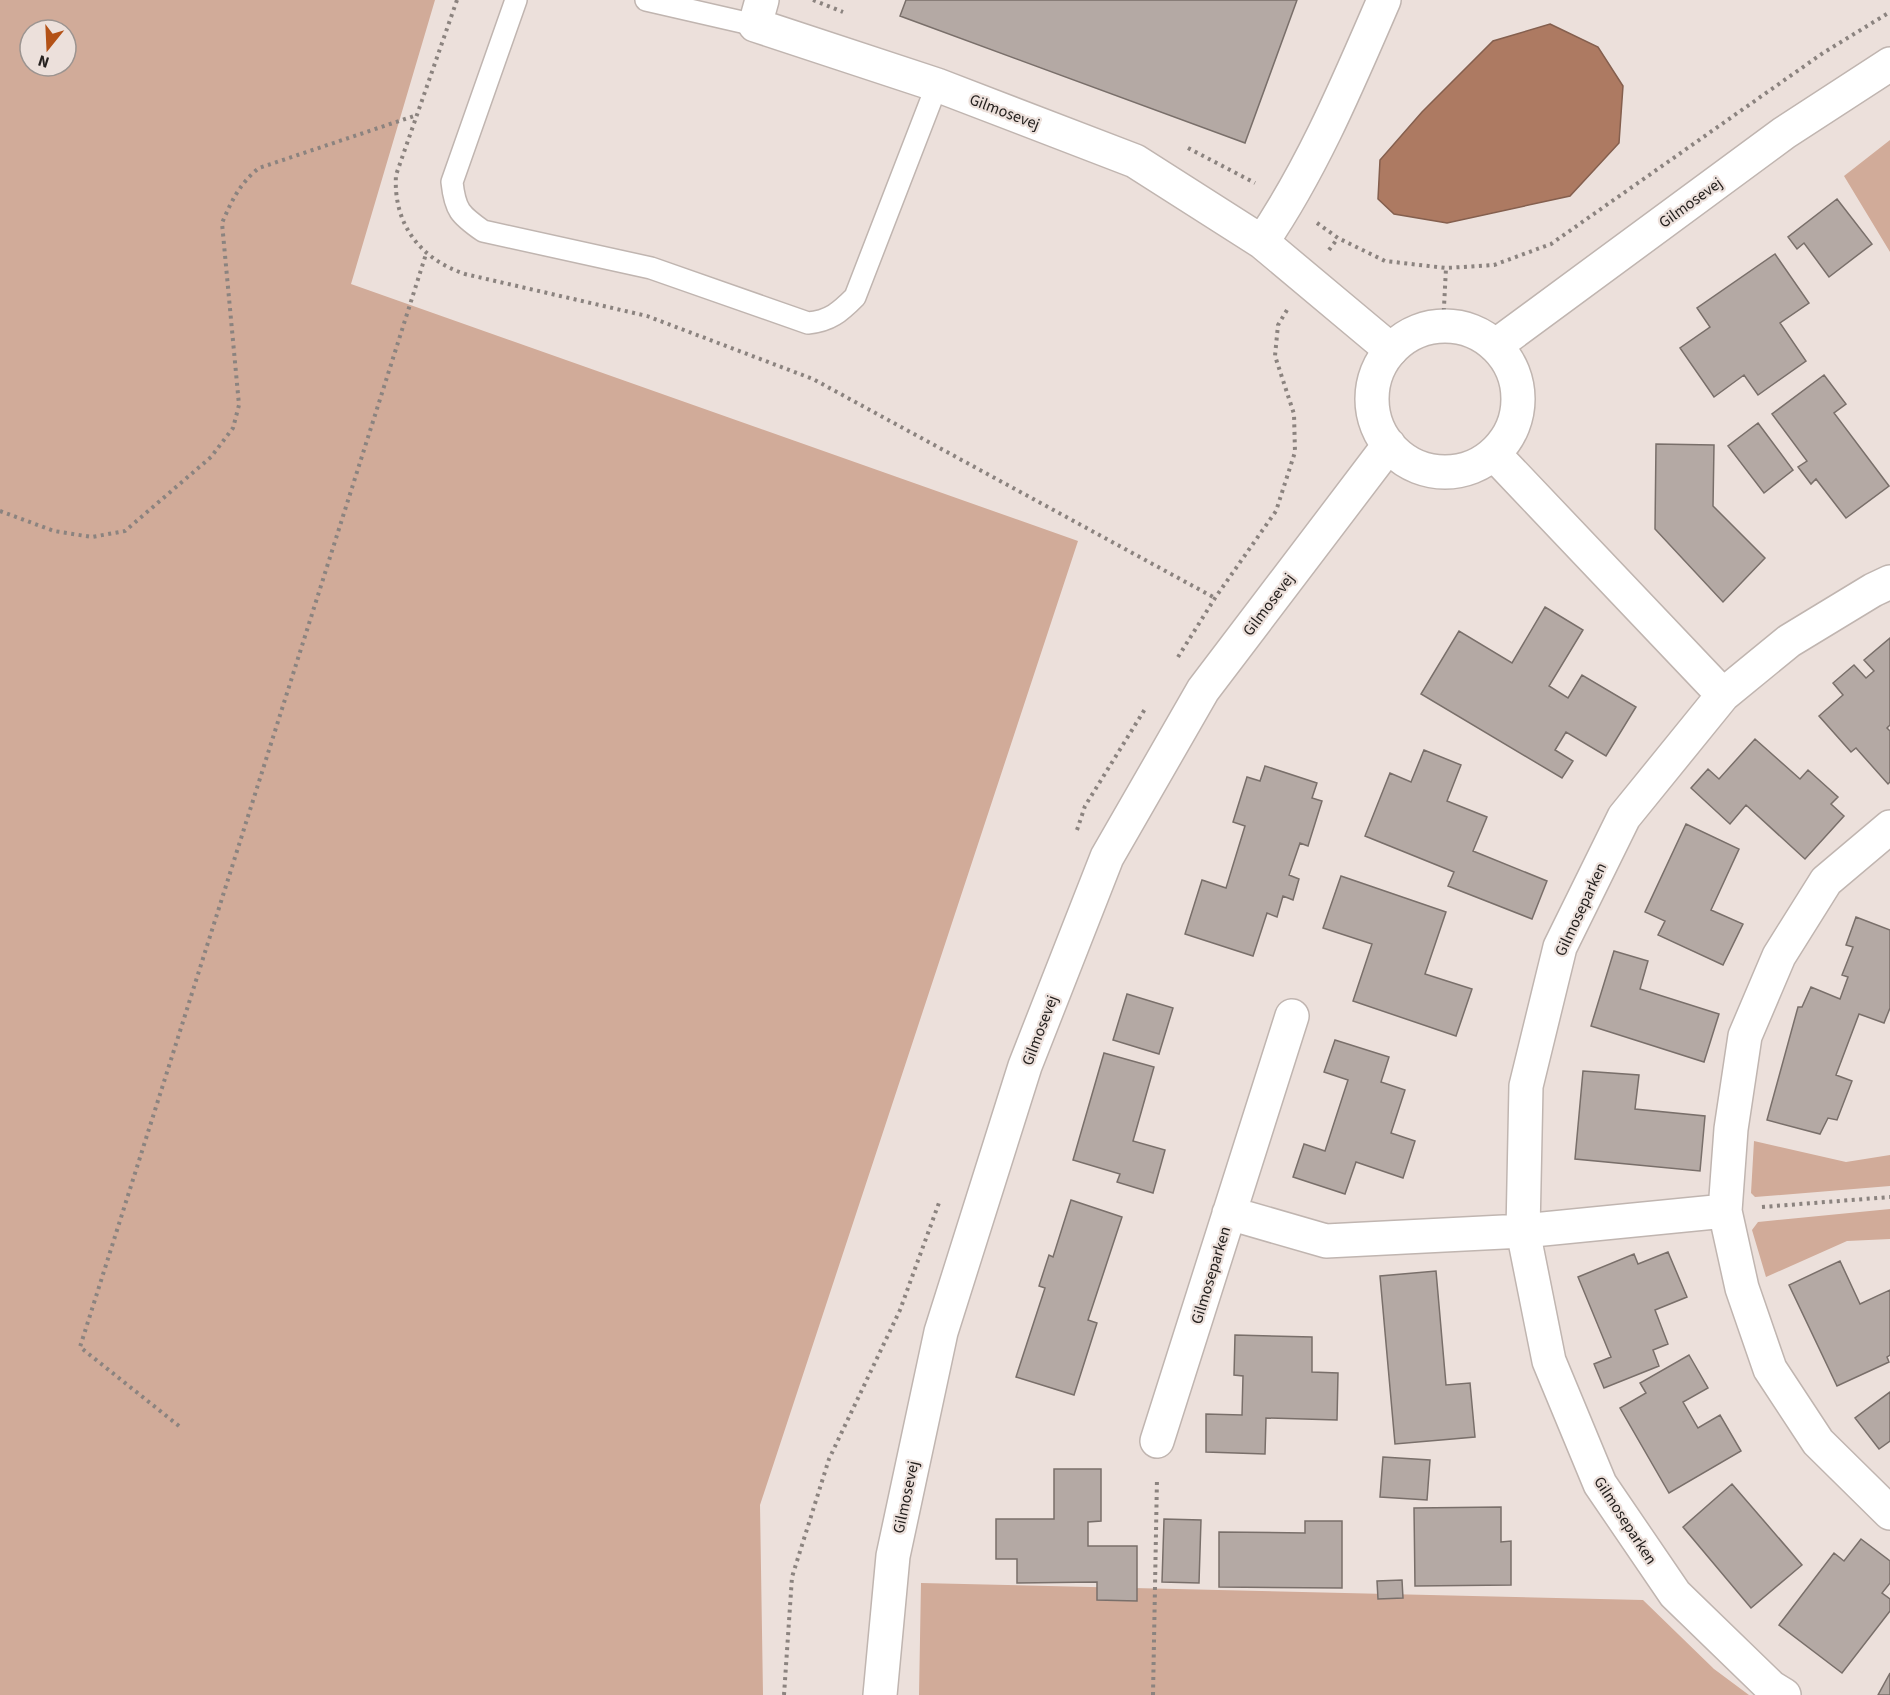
<svg xmlns="http://www.w3.org/2000/svg" width="1890" height="1695" viewBox="0 0 1890 1695" font-family="'Source Sans 3',sans-serif">
<style>
.green{fill:#d1ab99;fill-rule:evenodd}
.water{fill:#ad7a62;stroke:#845f4e;stroke-width:1.5}
.building{fill:#b4a9a4;stroke:#796f6a;stroke-width:1.5}
.lines{fill:none;stroke-linecap:round;stroke-linejoin:round}
.lane-casing{stroke:#c0b5b0;stroke-width:24}
.street-casing{stroke:#c0b5b0;stroke-width:36}
.secondary-casing{stroke:#c0b5b0;stroke-width:36}
.path{stroke:#8b837f;stroke-width:4;stroke-dasharray:3 4.5;stroke-linecap:butt}
.lane{stroke:#fff;stroke-width:21}
.street{stroke:#fff;stroke-width:33}
.secondary{stroke:#fff;stroke-width:33}
.labels{text-anchor:middle;stroke-width:4.5;stroke-linejoin:round;paint-order:stroke}
.street-label{font-size:16px;fill:#25211f;stroke:#ece0db}
</style>
<rect width="100%" height="100%" fill="#ece0db"/>
<path class="green" d="M0,0h435l-84,284 727,257 -318,964 3,190h-763zM30,30h36v36h-36z
M1890,140v112l-46,-76z
M1754,1141l92,21 44,-7v31l-135,11 -4,-4z
M1890,1209v30l-43,2 -81,36 -14,-47 6,-8z
M921,1583l722,17 71,69 35,26h-830z"/>
<path class="water" d="M1550,24l48,23 25,39 -4,57 -49,53 -123,27 -53,-9 -16,-15 2,-39 42,-48 71,-71z"/>
<path class="building" d="M906,0h391l-52,143 -345,-127z
M1837,199l35,45 -43,33 -25,-34 -7,6 -9,-12z
M1775,254l34,49 -29,20 26,38 -48,34 -14,-20 -30,22 -34,-49 30,-21 -13,-19z
M1824,375l22,29 -12,9 55,73 -43,32 -30,-39 -5,5 -13,-17 9,-6 -35,-47z
M1758,423l35,47 -29,23 -36,-47z
M1656,444l58,1 -1,61 52,52 -42,44 -68,-73z
M1545,607l38,23 -34,56 19,12 14,-23 54,32 -30,49 -40,-24 -11,18 18,11 -11,17 -141,-84 38,-63 53,32z
M1890,638v87l-3,3 3,3v51l-2,2 -32,-36 -5,4 -32,-36 24,-21 -10,-12 21,-18 12,13 8,-7 -10,-11z
M1755,739l45,40 8,-9 30,27 -7,7 13,12 -39,43 -59,-54 -16,19 -39,-36 17,-19 11,10z
M1424,750l37,15 -14,36 40,16 -14,34 74,30 -15,38 -84,-33 6,-14 -89,-36 25,-63 21,9z
M1265,766l52,17 -5,15 10,3 -14,45 -8,-3 -11,32 10,4 -6,21 -10,-4 -6,21 -10,-4 -14,43 -68,-22 17,-54 24,8 19,-62 -12,-4 14,-45 13,4z
M1686,824l53,25 -28,61 32,14 -20,41 -65,-30 7,-14 -20,-9z
M1341,876l105,36 -21,62 47,15 -16,47 -103,-35 19,-57 -49,-16z
M1856,917l34,13v78l-6,15 -25,-9 -23,61 16,6 -15,39 -9,-2 -8,16 -53,-14 31,-113h4l9,-20 29,12 8,-22 -6,-2 11,-28 -7,-2z
M1614,951l34,10 -8,28 79,25 -15,48 -113,-36z
M1127,994l46,14 -14,46 -46,-14z
M1335,1040l54,17 -8,25 24,8 -14,43 24,8 -12,37 -47,-16 -11,32 -52,-17 11,-33 21,7 23,-71 -24,-8z
M1104,1053l50,14 -21,74 32,9 -12,43 -36,-11 3,-8 -47,-14z
M1583,1071l56,4 -4,34 70,7 -5,55 -125,-12z
M1071,1200l51,17 -34,103 9,3 -23,72 -58,-18 29,-89 -6,-2 10,-31 4,2z
M1668,1252l19,45 -32,13 13,34 -15,6 6,16 -55,22 -10,-24 17,-7 -33,-80 56,-23 4,10z
M1840,1261l20,43 30,-14v65l-3,2 2,5 -52,24 -48,-101z
M1436,1271l10,114 24,-2 5,54 -80,7 -15,-168z
M1235,1335l77,2v35l26,1 -1,47 -71,-2 -1,36 -59,-2v-38l36,1 1,-39 -9,-1z
M1689,1355l19,33 -25,14 15,26 22,-13 21,36 -72,42 -49,-85 26,-15 -6,-10z
M1890,1392v49l-11,8 -24,-31z
M1383,1457l47,3 -3,40 -47,-3z
M1054,1469h47v52l-13,1v24h49v55l-40,-1v-18l-80,1v-24h-21v-40h58z
M1732,1484l70,81 -51,43 -68,-81z
M1501,1507v35l10,-1v44l-96,1 -1,-78z
M1164,1519l37,1 -2,63 -37,-1z
M1305,1521h37v67l-123,-1v-55l86,1z
M1861,1539l29,22v22l-8,10 8,6v12l-48,62 -63,-48 55,-72 10,8z
M1402,1580l1,18 -25,1 -1,-18z
M1890,1673v22h-12z"/>
<g class="lines">
<defs>
<path id="lane" d="M516,0l-64,182c3,28 8,33 31,49l168,37 157,55c22,-2 32,-11 47,-26l82,-212
M646,0l109,25"/>
<path id="street" d="M762,0l-7,25 182,60 198,76 127,81 129,108
M1262,242c51,-75 86,-159 122,-242
M1494,454l229,241
M1890,827l-64,54 -47,75 -34,80 -14,93 -6,82 17,77 28,81 48,73 72,71
M1229,1213l97,28 197,-10 202,-20
M1157,1441l135,-425
M1784,1695l-13,-8 -96,-93 -75,-110 -51,-123 -26,-130 3,-145 34,-139 64,-130 99,-122 66,-54 84,-51 17,-8"/>
<path id="secondary" d="M1372 399a73 73 0 1 1 146 0a73 73 0 1 1-146 0Z
M1495,346l289,-213 106,-69
M880,1695l13,-139 48,-224 84,-266 82,-209 96,-167 186,-245"/>
</defs>
<use href="#lane" class="lane-casing"/>
<use href="#street" class="street-casing"/>
<use href="#secondary" class="secondary-casing"/>
<path class="path" d="M457,0l-61,175c-3,49 24,84 69,99l182,42 166,63 402,219
M813,0l30,12
M1188,148l67,35
M1317,223l21,15 47,23 61,7 48,-3 57,-21 272,-191 67,-41
M1329,250l9,-12
M1443,326l3,-58
M0,511l54,20 38,6 33,-6 86,-74 22,-29 6,-23 -17,-182c10,-23 18,-40 37,-55l158,-53
M1178,657l37,-59 61,-87 19,-59 -1,-38 -19,-58 3,-31 9,-15
M1077,830l8,-24 60,-97
M1762,1207l128,-10
M179,1426l-99,-79 346,-1093
M784,1695l8,-118 37,-118 71,-149 40,-110
M1153,1695l4,-217"/>
<use href="#lane" class="lane"/>
<use href="#street" class="street"/>
<use href="#secondary" class="secondary"/>
</g>
<g class="labels">
<g class="street-label">
<text transform="translate(1005 111) rotate(21)" y="6">Gilmosevej</text>
<text transform="translate(1690 202) rotate(-36)" y="6">Gilmosevej</text>
<text transform="translate(1268 604) rotate(-53)" y="6">Gilmosevej</text>
<text transform="translate(1580 909) rotate(-65)" y="6">Gilmoseparken</text>
<text transform="translate(1039 1030) rotate(-69)" y="6">Gilmosevej</text>
<text transform="translate(1210 1275) rotate(-73)" y="6">Gilmoseparken</text>
<text transform="translate(905 1497) rotate(-78)" y="6">Gilmosevej</text>
<text transform="translate(1626 1520) rotate(57)" y="6">Gilmoseparken</text>
</g>
</g>
<g transform="translate(48 48) rotate(198)"><circle r="28" fill="#ece0db" stroke="#9c9490" stroke-width="1.5"/>
<path d="M0-4.5L10 22L0 15L-10 22Z" fill="#b35116"/>
<text y="-9" font-size="16" font-weight="bold" text-anchor="middle" fill="#25211f">N</text>
</g>
</svg>
